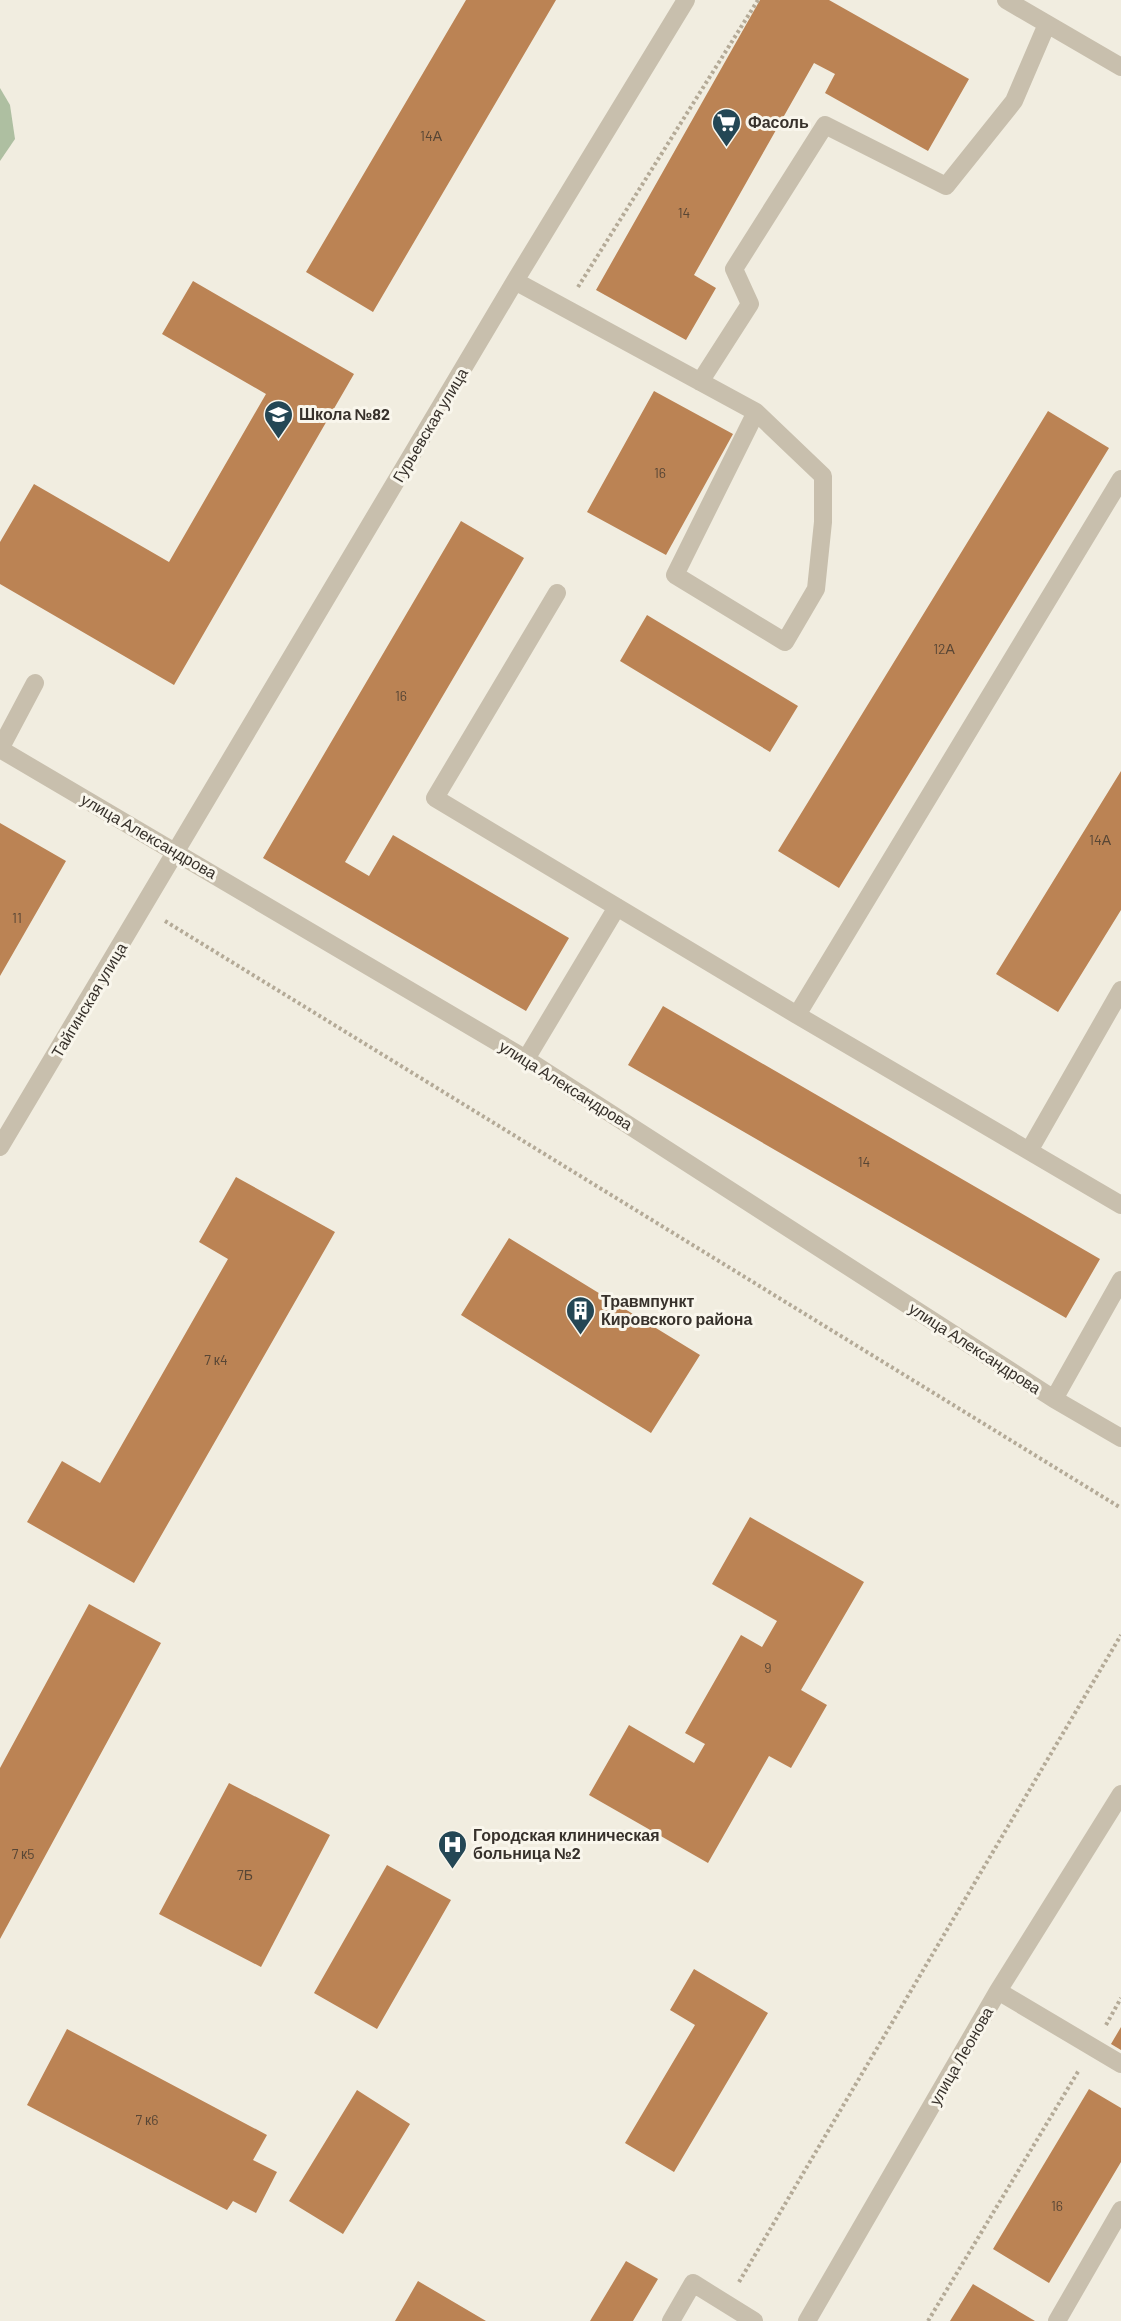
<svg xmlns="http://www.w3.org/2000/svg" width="1121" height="2321" viewBox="0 0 1121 2321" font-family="Barlow,sans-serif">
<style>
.green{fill:#aebfa1}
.building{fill:#bb8354}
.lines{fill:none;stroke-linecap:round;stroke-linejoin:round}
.path{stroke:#b4aa97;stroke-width:4;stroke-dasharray:3 3;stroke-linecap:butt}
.minor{stroke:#c8bfad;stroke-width:18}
.labels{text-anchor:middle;stroke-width:6;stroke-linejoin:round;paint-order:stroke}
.number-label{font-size:14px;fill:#584635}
.poi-label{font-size:16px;font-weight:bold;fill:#37312b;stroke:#f9f6ec;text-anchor:start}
.street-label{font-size:16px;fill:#37312b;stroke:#f9f6ec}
</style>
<rect width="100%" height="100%" fill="#f1ede0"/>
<path class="green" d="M0,88l10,17 5,34 -15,22z"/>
<path class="building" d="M466,0h90l-183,312 -67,-40z
M760,0h69l140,79 -41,72 -103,-58 10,-19 -21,-11 -120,212 22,13 -30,52 -90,-50z
M193,281l161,93 -180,311 -174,-101v-42l34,-58 135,78 97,-168 -104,-60z
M654,391l79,43 -67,121 -79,-43z
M1048,411l61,37 -270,440 -61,-37z
M461,521l63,37 -179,304 24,14 24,-41 176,103 -43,73 -263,-153z
M647,615l151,91 -28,46 -150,-91z
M1121,771v139l-63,102 -62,-38z
M0,823l66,38 -66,115z
M663,1006l437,253 -34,59 -438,-253z
M236,1177l99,55 -201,351 -107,-61 35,-61 38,22 128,-224 -29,-17z
M509,1238l191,117 -49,78 -190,-118z
M750,1517l114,65 -63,108 26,15 -36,63 -22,-12 -61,107 -119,-68 40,-70 65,38 11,-19 -20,-11 56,-98 21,12 15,-26 -65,-37z
M89,1604l72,39 -161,296v-171z
M229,1783l101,52 -69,132 -102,-53z
M387,1865l64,35 -74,129 -63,-36z
M694,1969l74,44 -94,159 -49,-29 70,-118 -25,-15z
M1121,2027v23l-10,-6z
M67,2029l200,106 -14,25 24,12 -21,41 -23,-12 -6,9 -200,-105z
M1089,2089l32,19v54l-72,121 -56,-34z
M357,2090l53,34 -67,110 -54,-33z
M626,2261l32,18 -25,42h-43z
M418,2281l68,40h-91z
M973,2284l62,37h-85z"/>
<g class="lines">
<path class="path" d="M578,287l180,-287
M165,921l956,587
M1106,2025l15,-27
M739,2282l382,-647
M928,2321l151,-251"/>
<path class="minor" d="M1006,0l115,67
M515,281l241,131 67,64v46l-7,67 -31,53 -110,-67 81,-163
M700,382l50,-78 -16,-35 91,-144 121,61 68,-85 33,-77
M557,593l-122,205 362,217
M0,749l526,310 528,340 67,39
M0,749l35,-66
M1121,990l-92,161 92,54
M526,1059l91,-152
M0,1147l515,-866 171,-281
M1029,1151l-232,-136 324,-536
M1054,1399l67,-119
M998,1991l123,73
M671,2321l22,-38 61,38
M807,2321l191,-330 123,-197
M1057,2321l64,-111"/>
</g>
<defs>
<symbol id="supermarket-pin" viewBox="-11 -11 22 30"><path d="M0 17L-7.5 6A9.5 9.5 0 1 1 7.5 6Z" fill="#244755" stroke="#f9f6ec"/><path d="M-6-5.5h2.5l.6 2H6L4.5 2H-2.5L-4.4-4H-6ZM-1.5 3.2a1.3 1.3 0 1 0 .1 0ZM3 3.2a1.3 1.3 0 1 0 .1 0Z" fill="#fff"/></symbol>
<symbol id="school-pin" viewBox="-11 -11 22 30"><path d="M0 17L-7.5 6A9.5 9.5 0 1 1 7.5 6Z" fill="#244755" stroke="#f9f6ec"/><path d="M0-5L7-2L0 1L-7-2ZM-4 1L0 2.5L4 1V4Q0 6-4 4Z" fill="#fff"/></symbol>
<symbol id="building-pin" viewBox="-11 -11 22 30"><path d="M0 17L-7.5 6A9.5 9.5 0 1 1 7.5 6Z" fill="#244755" stroke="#f9f6ec"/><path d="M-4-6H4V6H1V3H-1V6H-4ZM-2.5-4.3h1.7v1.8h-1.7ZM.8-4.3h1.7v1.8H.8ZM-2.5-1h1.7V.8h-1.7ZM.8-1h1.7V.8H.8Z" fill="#fff"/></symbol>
<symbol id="hospital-pin" viewBox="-11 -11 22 30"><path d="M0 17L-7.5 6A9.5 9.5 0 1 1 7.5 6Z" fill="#244755" stroke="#f9f6ec"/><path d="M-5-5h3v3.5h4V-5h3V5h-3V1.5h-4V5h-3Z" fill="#fff"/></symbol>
</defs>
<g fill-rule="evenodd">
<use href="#supermarket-pin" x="710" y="106" width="33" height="45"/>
<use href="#school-pin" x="262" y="398" width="33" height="45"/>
<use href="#building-pin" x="564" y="1294" width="33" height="45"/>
<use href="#hospital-pin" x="436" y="1828" width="33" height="45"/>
</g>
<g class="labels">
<g class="number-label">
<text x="431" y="141">14А</text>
<text x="684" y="218">14</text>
<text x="660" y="478">16</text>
<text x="944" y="654">12А</text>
<text x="401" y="701">16</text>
<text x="1100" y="845">14А</text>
<text x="17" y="923">11</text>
<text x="864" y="1167">14</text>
<text x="216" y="1365">7 к4</text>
<text x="768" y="1673">9</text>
<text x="23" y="1859">7 к5</text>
<text x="245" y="1880">7Б</text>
<text x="147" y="2125">7 к6</text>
<text x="1057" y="2211">16</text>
</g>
<g class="poi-label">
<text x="748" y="128">Фасоль</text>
<text x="299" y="420">Школа №82</text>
<text x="601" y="1307">Травмпункт<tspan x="601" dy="18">Кировского района</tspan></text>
<text x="473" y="1841">Городская клиническая<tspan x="473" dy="18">больница №2</tspan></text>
</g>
<g class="street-label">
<text transform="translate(430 425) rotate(-59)" y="6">Гурьевская улица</text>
<text transform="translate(149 836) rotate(30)" y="6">улица Александрова</text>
<text transform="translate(89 1000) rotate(-59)" y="6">Тайгинская улица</text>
<text transform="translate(566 1085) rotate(32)" y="6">улица Александрова</text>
<text transform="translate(975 1348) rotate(33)" y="6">улица Александрова</text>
<text transform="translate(961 2056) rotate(-60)" y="6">улица Леонова</text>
</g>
</g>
</svg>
